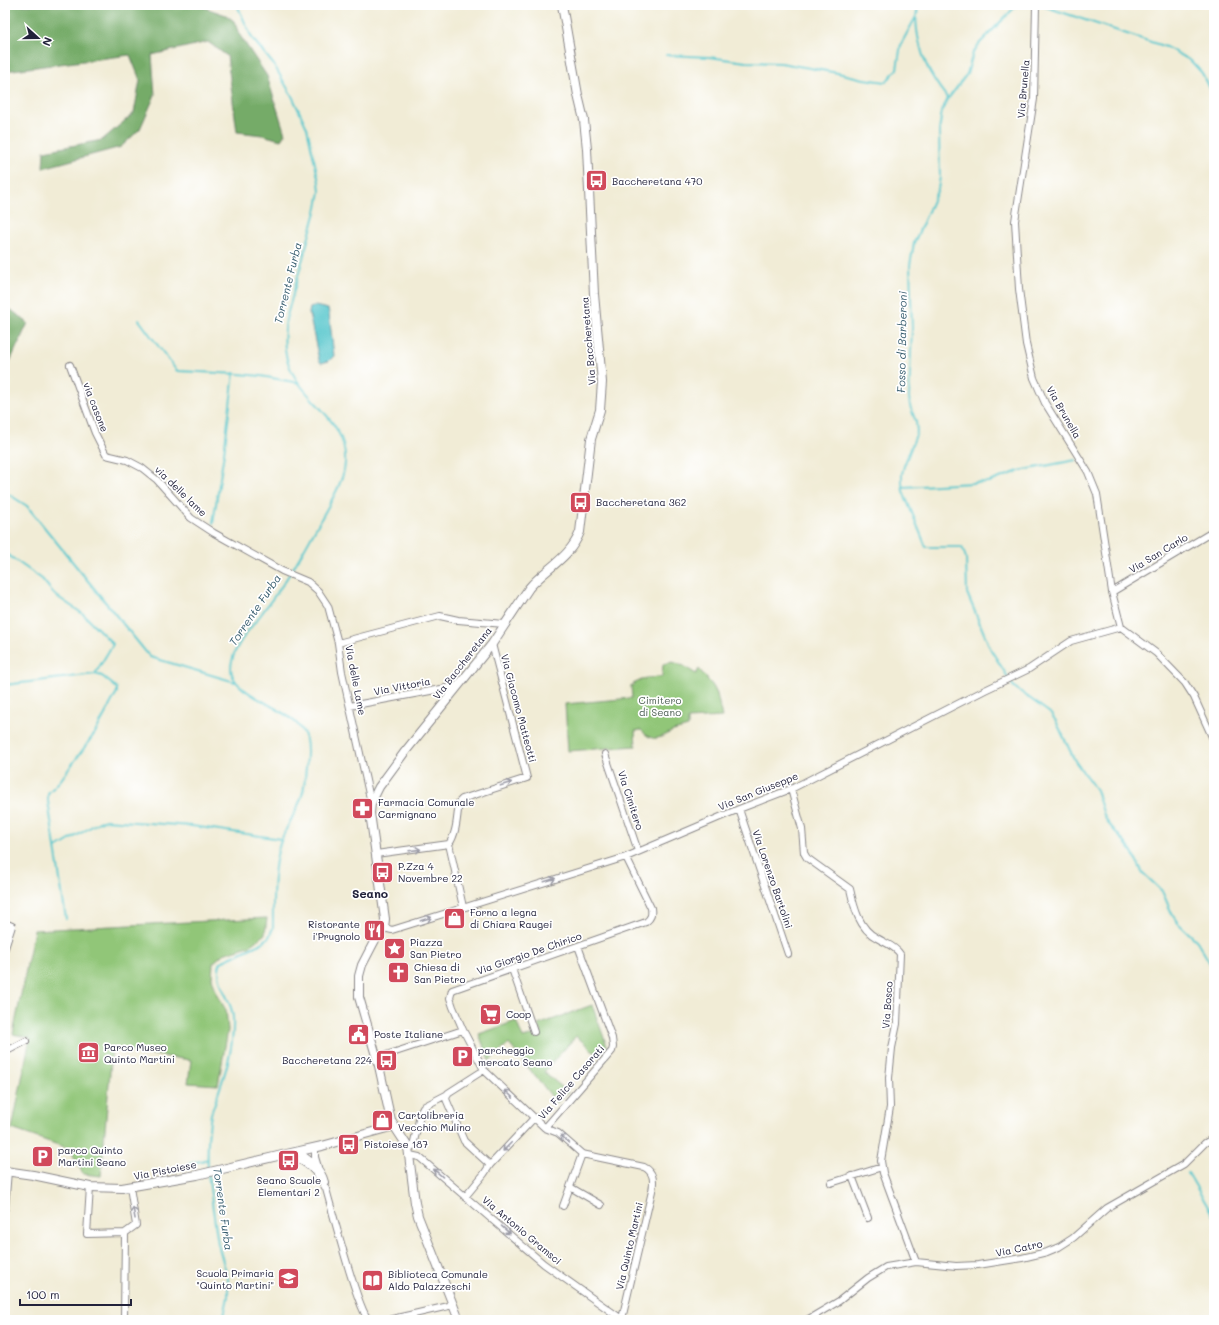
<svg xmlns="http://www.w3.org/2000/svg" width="1219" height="1325" viewBox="0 0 1219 1325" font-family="Mali,sans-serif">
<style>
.green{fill:#91c678;stroke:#5a745a}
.forest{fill:#74ab68;stroke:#4b6652}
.water{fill:#5bc8ce;stroke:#3e7584}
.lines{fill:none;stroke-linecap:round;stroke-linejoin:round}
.stream{stroke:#5bc8ce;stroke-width:2}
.minor-casing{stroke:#8a8788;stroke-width:8}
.tertiary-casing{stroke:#8a8788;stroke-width:10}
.minor{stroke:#fff;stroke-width:6}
.tertiary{stroke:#fff;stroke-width:8}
.oneway{stroke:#9c9ca7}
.labels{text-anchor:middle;stroke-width:3.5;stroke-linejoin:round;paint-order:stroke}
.street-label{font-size:10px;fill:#22223b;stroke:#fff}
.poi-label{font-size:10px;fill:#22223b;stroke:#fff;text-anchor:start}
.park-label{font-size:10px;fill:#495b50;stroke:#fff}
.water-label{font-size:11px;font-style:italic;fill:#365c6e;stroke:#fff}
.quarter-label{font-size:12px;font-weight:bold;fill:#22223b;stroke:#fff}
</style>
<rect width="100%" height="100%" fill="#fff"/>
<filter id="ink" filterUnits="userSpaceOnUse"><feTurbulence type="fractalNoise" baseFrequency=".025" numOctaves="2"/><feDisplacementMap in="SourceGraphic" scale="8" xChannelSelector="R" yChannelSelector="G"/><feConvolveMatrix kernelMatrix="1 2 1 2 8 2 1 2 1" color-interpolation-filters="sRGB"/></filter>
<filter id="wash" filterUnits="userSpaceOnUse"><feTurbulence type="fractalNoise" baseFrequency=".012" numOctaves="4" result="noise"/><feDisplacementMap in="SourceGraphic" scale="16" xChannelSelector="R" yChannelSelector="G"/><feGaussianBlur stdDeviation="0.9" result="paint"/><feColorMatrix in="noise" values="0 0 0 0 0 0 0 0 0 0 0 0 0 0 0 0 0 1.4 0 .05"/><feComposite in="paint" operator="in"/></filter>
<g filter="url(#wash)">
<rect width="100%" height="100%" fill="#f1ecd6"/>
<path class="green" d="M673,662l11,4 12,8 3,-5 14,17 4,8 5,23 -34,2v8c-6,2 -14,3 -19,6 -12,7 -18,8 -28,-3l-6,1 1,15 -68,5 -3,-47 67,-6 -1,-12 3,-1 -1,-1 13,-6 16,-1 1,-13z
M267,918l-2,16 -16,12 -26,8 -10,9 -1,15 5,17 9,15 2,20 -10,55 -30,-2 3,-23 -79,-11 -11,127 -18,-2 -13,-25 -58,-20 18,-91 -17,-4 21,-104z
M592,1005l15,41 -8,10 -23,-20 -32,36 24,20 -11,11 -48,-59 -20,17 -10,-27 37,-13 7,17 19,-5 -4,-8z"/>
<path class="forest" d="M5,5h192l29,10 8,6 5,13 28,42 18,58 -4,6 -19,-5 -25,-3 -10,-76 -19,-14 -56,13 3,40 -15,34 -19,18 -78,21 1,-17 58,-11 32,-27 6,-33 -10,-25 -125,16z
M5,305l23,18 -23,49z"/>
<path class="water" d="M315,306l13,3 1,4 5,43 -5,5 -8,2 -2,-3 -10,-47 1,-5z"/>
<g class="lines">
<path class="stream" d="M919,5c-8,18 4,58 15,74 4,7 9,13 14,20
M1017,5l-38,39 -6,9 -6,21 -19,25 -6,11 -3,22 1,45 -2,12 -24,54 -4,22 2,64 -3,68 1,9 6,16 1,10 -13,34 -2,8v8l1,9 23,56h36l4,11 1,35 24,57 23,37 36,26 6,8 19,40 21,29 8,25 4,8 23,27 12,23 19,18 11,25 5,7 19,18 17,29
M1043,6l123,41 25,14 11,12 12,23
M666,55l43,2 37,5 35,1 57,10 26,6 22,3 11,-13 4,-25 17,-31
M139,320l37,50 2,1 61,3 22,2 38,7
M903,487l86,-5 30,-11 57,-11
M5,492l22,14 123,151 85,25
M213,523l11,-70 10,-80
M8,555l34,24 13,16 28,19 30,30 -18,30
M5,685l90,-11 7,2 15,12v4l-22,41 -35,48 -12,12v8l18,118
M55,849l44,-27 7,-2 86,6 89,13
M189,1164l19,-5
M208,1170c-1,-19 0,-38 3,-56 11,-32 24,-63 22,-97 -1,-16 -15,-30 -14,-47 0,-3 1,-6 2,-8l41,-19 7,-6 4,-9c0,-26 -1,-57 6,-81 5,-19 19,-35 24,-55 2,-8 2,-16 3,-24 1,-9 2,-19 0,-28 -6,-35 -85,-42 -74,-79 4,-18 19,-33 30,-48 9,-13 20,-26 28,-40 11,-17 20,-35 30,-52 9,-17 24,-39 25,-58 3,-44 -43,-62 -56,-98 -6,-15 -5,-30 -3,-46l31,-111 3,-17 -1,-9 -12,-54 -15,-32 -18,-31 -22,-27 -15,-33
M1188,1173l26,44
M208,1174l10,70 10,35v18l-5,23"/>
</g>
</g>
<g filter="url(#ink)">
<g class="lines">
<defs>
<path id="minor" d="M1036,5l-2,94 -19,122 4,68 7,55 8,34 11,25 43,69 9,22 15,98 9,35 35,26 29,30 9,14 20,44
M70,365l25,68 11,22 21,5 15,8 15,12 34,38 23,15 68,38 26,11 10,9 10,15 10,37 4,29 29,131
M1112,592l102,-61
M338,643l102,-27 18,4 46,4
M350,706l107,-20
M605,754l33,97
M791,789l11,40 2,24 3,5 43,31c4,18 9,40 27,49 8,5 18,8 23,16l-3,70 -5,24 -3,30 1,29 -9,54 2,12 33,89
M739,809l49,145
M449,844l14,63
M376,854l73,-10c8,-11 8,-28 10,-42l3,-3 65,-21 -35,-134
M5,923l7,3 -7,22
M384,928l8,2 234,-73 113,-48 52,-20 194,-99 44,-21 42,-28 50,-14
M578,946l34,92 1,9 -1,4 -67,77 -61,-58 -21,-40 -10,-23 -3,-9 2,-8 194,-68c5,-4 6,-7 5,-14l-25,-51
M512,969l22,63
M5,1052l21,-11
M377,1058l86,-28
M484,1070l-36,23 -2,6 18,42 26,24
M545,1128l13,5 24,21 62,13c10,5 10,14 8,24l-30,128
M315,1148v9l3,10
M408,1149l5,-3 8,-35 2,-4 23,-12
M298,1152c12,8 23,15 27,30
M287,1154c20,8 29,16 39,35 6,21 32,122 43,131
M410,1155l9,2 125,107 79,56
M852,1176l16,42
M831,1183l51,-16
M90,1187l-3,47 38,-1 -1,87
M570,1187l31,18
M465,1197l19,-23 6,-9 44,-47
M563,1206l19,-52
M5,1208l3,-37 -3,-2
M125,1233l11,-8 -6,-38
M388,1320l65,-15
M807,1320l32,-19 29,-23 18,-11 30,-5 40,4 22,-1 44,-7 25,-6 12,-5 14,-9 34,-30 77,-44 21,-21 9,-5"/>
<path id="tertiary" d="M5,1171l28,4 57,12 32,1 75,-13 85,-20 40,-9 72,-20
M459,1320l-41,-104 -3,-13 -7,-56 -17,-26 -12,-55 -20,-69v-21l3,-11 13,-25 9,-12 1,-9 -15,-106 1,-10 8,-16 25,-34 88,-109 37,-56c17,-20 41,-30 51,-56l11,-93 9,-29 2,-28 -8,-88 -7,-145 -3,-29 -6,-25 -16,-90"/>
</defs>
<use href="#minor" class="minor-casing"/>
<use href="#tertiary" class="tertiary-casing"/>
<use href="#minor" class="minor"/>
<use href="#tertiary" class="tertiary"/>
</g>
<defs><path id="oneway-shaft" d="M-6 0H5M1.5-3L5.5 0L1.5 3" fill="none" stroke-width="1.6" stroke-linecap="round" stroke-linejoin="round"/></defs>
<g class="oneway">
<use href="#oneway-shaft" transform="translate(506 784) rotate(-18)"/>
<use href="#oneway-shaft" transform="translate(415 850) rotate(-7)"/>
<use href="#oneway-shaft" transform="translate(550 880) rotate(-17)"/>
<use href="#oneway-shaft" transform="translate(426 919) rotate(-18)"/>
<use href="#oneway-shaft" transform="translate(509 1094) rotate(-136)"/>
<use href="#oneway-shaft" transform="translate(565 1139) rotate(-138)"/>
<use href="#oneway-shaft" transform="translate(507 1147) rotate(134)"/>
<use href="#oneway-shaft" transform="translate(438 1173) rotate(-139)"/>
<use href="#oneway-shaft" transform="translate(134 1213) rotate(-100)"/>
<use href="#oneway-shaft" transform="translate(506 1230) rotate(41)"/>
</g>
</g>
<defs>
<symbol id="bus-square" viewBox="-11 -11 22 22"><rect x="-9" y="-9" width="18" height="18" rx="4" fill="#d1495b" stroke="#fff"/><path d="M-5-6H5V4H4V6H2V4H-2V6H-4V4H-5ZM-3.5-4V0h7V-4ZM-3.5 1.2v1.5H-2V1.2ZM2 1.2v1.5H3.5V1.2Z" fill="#fff"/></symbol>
<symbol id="pharmacy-square" viewBox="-11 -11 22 22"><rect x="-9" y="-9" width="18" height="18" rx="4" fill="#d1495b" stroke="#fff"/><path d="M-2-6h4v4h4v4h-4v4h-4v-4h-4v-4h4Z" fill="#fff"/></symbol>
<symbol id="shop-square" viewBox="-11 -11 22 22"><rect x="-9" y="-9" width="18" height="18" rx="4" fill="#d1495b" stroke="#fff"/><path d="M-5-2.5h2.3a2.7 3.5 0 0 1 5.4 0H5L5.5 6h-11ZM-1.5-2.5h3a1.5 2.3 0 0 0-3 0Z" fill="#fff"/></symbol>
<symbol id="restaurant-square" viewBox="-11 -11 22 22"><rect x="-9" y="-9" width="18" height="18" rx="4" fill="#d1495b" stroke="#fff"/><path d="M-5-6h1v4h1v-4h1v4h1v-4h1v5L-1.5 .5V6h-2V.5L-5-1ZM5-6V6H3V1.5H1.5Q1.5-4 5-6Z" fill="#fff"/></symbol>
<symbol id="sight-square" viewBox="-11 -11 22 22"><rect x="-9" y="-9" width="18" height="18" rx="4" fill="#d1495b" stroke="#fff"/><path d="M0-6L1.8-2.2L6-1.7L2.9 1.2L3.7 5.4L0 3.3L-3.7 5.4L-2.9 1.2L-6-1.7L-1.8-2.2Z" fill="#fff"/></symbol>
<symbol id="church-square" viewBox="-11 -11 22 22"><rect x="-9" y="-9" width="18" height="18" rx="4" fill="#d1495b" stroke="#fff"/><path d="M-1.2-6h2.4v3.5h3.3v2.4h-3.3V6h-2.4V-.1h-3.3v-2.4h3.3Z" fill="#fff"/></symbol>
<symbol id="supermarket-square" viewBox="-11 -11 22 22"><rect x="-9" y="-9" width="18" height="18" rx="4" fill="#d1495b" stroke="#fff"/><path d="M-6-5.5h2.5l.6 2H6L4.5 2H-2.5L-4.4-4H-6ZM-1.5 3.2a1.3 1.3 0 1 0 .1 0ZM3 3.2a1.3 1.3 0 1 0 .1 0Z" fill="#fff"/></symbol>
<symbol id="civic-square" viewBox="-11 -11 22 22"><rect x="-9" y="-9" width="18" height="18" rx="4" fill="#d1495b" stroke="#fff"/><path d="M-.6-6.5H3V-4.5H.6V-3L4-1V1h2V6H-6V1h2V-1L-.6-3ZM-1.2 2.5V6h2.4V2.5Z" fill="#fff"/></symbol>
<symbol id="museum-square" viewBox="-11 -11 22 22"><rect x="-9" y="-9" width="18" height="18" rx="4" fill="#d1495b" stroke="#fff"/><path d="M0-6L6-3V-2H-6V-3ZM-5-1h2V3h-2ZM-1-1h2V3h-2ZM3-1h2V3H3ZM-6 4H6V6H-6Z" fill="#fff"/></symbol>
<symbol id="parking-square" viewBox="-11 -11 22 22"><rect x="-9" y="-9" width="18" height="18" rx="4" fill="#d1495b" stroke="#fff"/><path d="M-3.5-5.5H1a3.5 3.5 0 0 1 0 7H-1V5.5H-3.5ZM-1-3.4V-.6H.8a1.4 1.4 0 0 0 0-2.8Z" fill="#fff"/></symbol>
<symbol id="school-square" viewBox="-11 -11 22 22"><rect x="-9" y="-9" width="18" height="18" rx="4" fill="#d1495b" stroke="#fff"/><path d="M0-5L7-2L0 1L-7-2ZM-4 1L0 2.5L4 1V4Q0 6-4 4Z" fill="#fff"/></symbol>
<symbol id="library-square" viewBox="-11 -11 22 22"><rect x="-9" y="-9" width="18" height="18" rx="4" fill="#d1495b" stroke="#fff"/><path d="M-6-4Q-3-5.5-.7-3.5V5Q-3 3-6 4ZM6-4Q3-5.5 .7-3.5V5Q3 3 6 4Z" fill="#fff"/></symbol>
</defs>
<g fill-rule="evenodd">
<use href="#bus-square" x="584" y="168" width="25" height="25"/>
<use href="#bus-square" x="568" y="490" width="25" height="25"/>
<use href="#pharmacy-square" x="350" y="796" width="25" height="25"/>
<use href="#bus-square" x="370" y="860" width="25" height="25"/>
<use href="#shop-square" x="442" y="906" width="25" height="25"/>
<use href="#restaurant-square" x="362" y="918" width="25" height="25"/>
<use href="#sight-square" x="382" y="936" width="25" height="25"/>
<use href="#church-square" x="386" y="960" width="25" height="25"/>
<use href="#supermarket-square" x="478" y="1002" width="25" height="25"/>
<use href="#civic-square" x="346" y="1022" width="25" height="25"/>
<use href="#museum-square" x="76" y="1040" width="25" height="25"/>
<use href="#parking-square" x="450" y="1044" width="25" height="25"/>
<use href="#bus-square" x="374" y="1048" width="25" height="25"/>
<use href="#shop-square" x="370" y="1108" width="25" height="25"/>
<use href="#bus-square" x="336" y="1132" width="25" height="25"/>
<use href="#parking-square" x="30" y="1144" width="25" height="25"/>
<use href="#bus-square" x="276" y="1148" width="25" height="25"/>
<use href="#school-square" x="276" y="1266" width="25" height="25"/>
<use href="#library-square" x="360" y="1268" width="25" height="25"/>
</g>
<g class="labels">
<g class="street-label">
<text transform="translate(1023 89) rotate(-85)" y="4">Via Brunella</text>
<text transform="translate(588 341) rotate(-95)" y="4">Via Baccheretana</text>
<text transform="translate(96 407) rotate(69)" y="4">via casone</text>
<text transform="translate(1064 412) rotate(60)" y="4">Via Brunella</text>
<text transform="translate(181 491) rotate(44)" y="4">via delle lame</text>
<text transform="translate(1158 553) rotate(-31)" y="4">Via San Carlo</text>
<text transform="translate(462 663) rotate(-52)" y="4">Via Baccheretana</text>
<text transform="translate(356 680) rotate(79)" y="4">Via delle Lame</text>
<text transform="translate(402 686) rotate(-11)" y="4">Via Vittoria</text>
<text transform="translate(519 708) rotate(75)" y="4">Via Giacomo Matteotti</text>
<text transform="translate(758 791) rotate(-22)" y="4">Via San Giuseppe</text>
<text transform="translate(631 800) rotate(72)" y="4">Via Cimitero</text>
<text transform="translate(773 879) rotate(71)" y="4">Via Lorenzo Bartolini</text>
<text transform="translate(529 953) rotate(-19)" y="4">Via Giorgio De Chirico</text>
<text transform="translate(887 1005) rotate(-86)" y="4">Via Bosco</text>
<text transform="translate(571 1082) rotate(-49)" y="4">Via Felice Casorati</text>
<text transform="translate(165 1170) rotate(-11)" y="4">Via Pistoiese</text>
<text transform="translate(522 1230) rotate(40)" y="4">Via Antonio Gramsci</text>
<text transform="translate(629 1246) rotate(-77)" y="4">Via Quinto Martini</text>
<text transform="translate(1019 1248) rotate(-12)" y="4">Via Catro</text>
</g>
<g class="poi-label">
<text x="612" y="185">Baccheretana 470</text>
<text x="596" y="506">Baccheretana 362</text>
<text x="378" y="806">Farmacia Comunale<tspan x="378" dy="12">Carmignano</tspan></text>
<text x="398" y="870">P.Zza 4<tspan x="398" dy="12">Novembre 22</tspan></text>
<text x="470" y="916">Forno a legna<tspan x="470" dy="12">di Chiara Raugei</tspan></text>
<text x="360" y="928" text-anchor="end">Ristorante<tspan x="360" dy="12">i'Prugnolo</tspan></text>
<text x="410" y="946">Piazza<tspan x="410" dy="12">San Pietro</tspan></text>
<text x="414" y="971">Chiesa di<tspan x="414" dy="12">San Pietro</tspan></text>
<text x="506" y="1018">Coop</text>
<text x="374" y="1038">Poste Italiane</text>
<text x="104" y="1051">Parco Museo<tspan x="104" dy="12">Quinto Martini</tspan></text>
<text x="478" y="1054">parcheggio<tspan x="478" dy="12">mercato Seano</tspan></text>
<text x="372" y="1064" text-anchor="end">Baccheretana 224</text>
<text x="398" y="1119">Cartolibreria<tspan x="398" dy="12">Vecchio Mulino</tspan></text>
<text x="364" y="1148">Pistoiese 187</text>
<text x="58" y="1154">parco Quinto<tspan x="58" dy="12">Martini Seano</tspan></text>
<text x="289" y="1184" text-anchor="middle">Seano Scuole<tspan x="289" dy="12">Elementari 2</tspan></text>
<text x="274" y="1277" text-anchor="end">Scuola Primaria<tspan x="274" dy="12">"Quinto Martini"</tspan></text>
<text x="388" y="1278">Biblioteca Comunale<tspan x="388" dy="12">Aldo Palazzeschi</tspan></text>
</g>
<g class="park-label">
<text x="660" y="704">Cimitero<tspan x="660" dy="12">di Seano</tspan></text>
</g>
<g class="water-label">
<text transform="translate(288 283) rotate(-76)" y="4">Torrente Furba</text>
<text transform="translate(902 342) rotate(-89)" y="4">Fosso di Barberoni</text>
<text transform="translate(255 610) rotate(-56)" y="4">Torrente Furba</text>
<text transform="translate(223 1209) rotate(82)" y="4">Torrente Furba</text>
</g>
<g class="quarter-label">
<text x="370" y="898">Seano</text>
</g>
</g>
<rect width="1219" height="1325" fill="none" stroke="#fff" stroke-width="20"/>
<g transform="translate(38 38) rotate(111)" stroke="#ffffff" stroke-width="3" paint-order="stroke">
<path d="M0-3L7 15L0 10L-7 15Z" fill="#22223b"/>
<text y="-6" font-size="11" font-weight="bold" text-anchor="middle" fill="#22223b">N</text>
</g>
<path d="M20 1299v6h111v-6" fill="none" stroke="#22223b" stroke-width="2"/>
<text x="26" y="1299" font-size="12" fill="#22223b" stroke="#ffffff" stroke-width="3" paint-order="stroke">100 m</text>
</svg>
